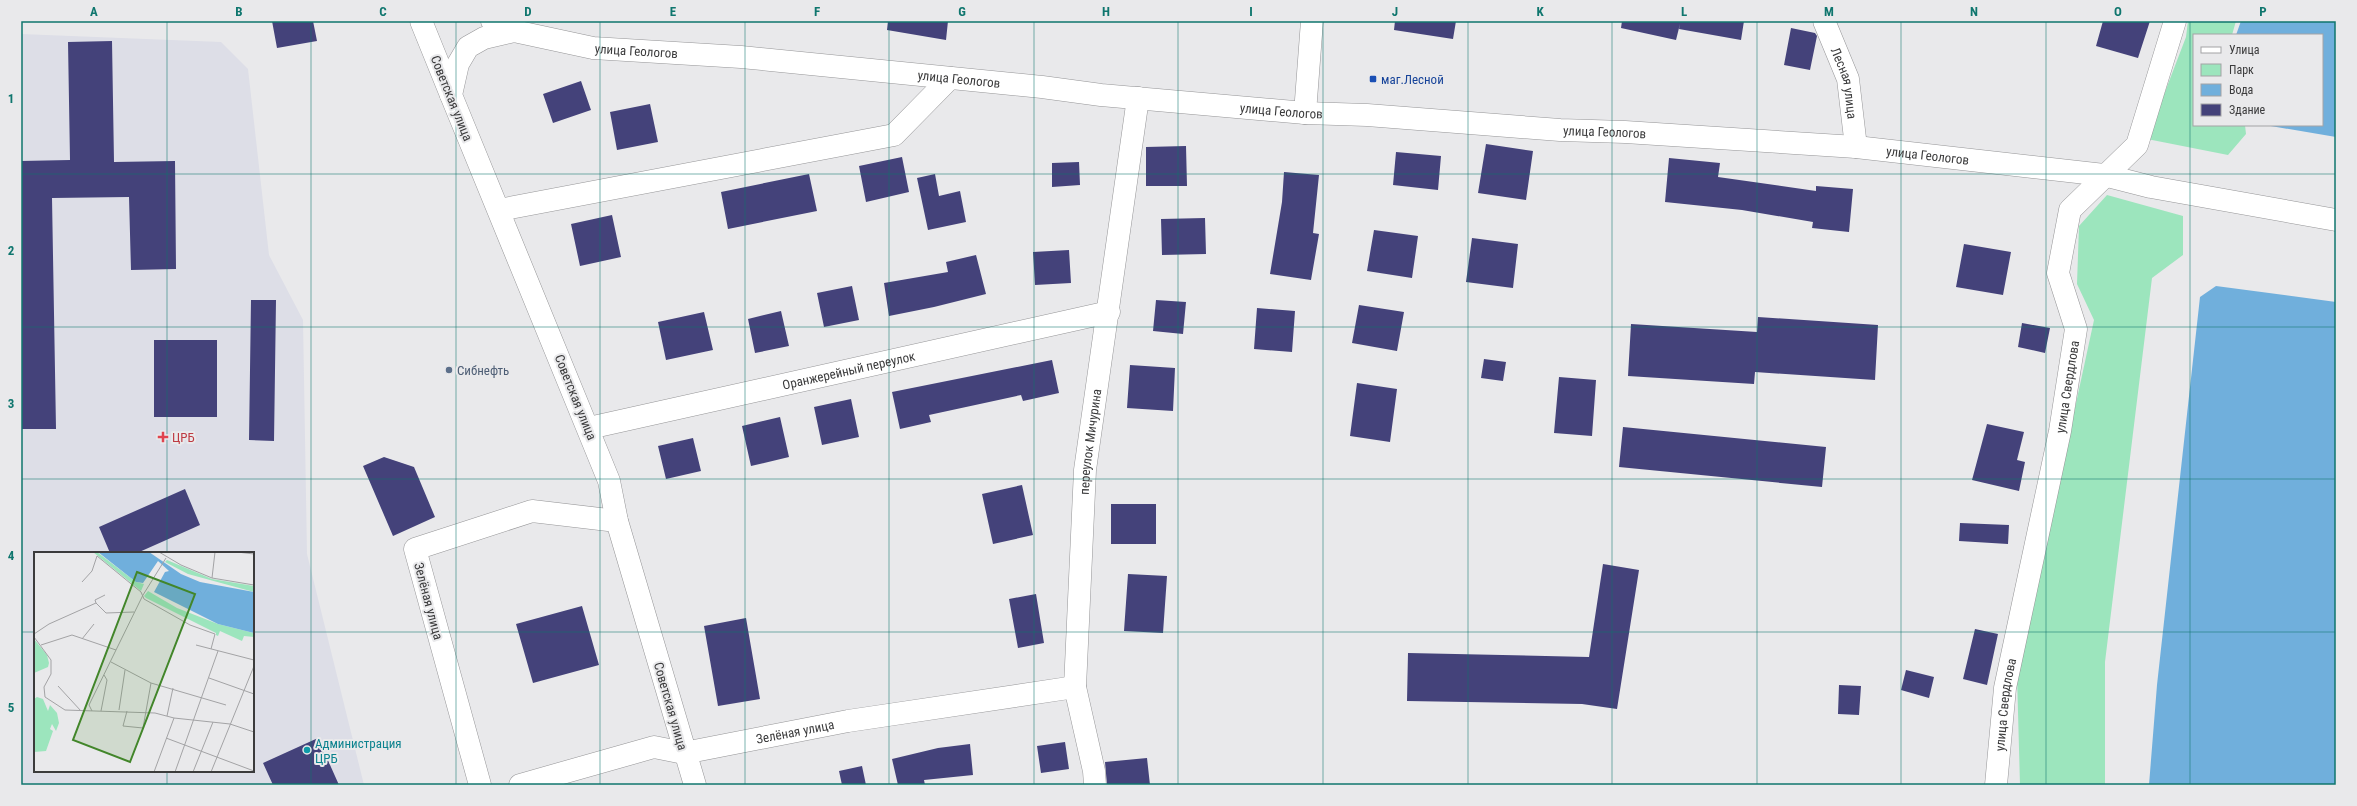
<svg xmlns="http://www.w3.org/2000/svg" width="2357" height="806" viewBox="0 0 2357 806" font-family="'Roboto Condensed',sans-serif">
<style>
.built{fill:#dddee7;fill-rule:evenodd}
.green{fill:#9ce5bd}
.water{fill:#70afdc}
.building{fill:#44427a}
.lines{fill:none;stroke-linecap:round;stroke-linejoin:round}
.street-casing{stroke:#959597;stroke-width:23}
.secondary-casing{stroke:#959597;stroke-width:23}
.street{stroke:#fff;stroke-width:22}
.secondary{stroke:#fff;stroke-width:22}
.grid{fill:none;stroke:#0f766e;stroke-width:1;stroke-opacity:0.55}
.transit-dot{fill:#1a4fb4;stroke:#e9e9eb;stroke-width:1.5}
.service-dot{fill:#5c6f8a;stroke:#e9e9eb;stroke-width:1.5}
.health-dot{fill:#e0444e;stroke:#e9e9eb;stroke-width:1.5}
.culture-dot{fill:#0f9aa8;stroke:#e9e9eb;stroke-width:1.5}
.labels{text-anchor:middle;stroke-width:4;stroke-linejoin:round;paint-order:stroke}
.street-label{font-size:13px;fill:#3b3b3c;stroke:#e9e9eb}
.transit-label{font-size:13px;fill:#164399;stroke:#e9e9eb;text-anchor:start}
.service-label{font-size:13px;fill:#4e5e75;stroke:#e9e9eb;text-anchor:start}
.health-label{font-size:13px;fill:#be3a42;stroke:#e9e9eb;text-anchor:start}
.culture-label{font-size:13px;fill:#0d838f;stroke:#e9e9eb;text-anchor:start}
.inset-road{fill:none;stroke:#a3a3a5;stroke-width:1}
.view{fill:#42862a;fill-opacity:0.15;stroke:#42862a;stroke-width:2}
.inset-edge{fill:none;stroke:#3b3b3c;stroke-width:2}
.neatline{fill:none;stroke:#0f766e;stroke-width:1.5}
.grid-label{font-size:13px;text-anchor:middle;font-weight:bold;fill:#0f766e}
</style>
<rect width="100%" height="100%" fill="#e9e9eb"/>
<path class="built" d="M21,34l200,8 27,27 21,186 34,65 4,234 57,231h-343zM35,553h218v218h-218z"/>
<path class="green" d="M2188,21h48l-4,14h-38v90h51l1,9 -18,21 -81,-16 39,-102z
M2107,195l76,21v39l-31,23 -47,384v123h-85l-3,-109 77,-356 -17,-36 2,-58z"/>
<path class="water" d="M2241,21h95v116l-71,-12h57v-90h-86z
M2216,286l120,16v483h-187l8,-100 43,-388z"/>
<path class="building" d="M272,21h41l4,20 -40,7z
M888,21h60l-2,19 -59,-10z
M1395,21h61l-3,18 -59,-9z
M1622,21h122l-3,19 -62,-11 1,-5 -4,16 -55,-12z
M2103,21h47l-12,37 -42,-12z
M1791,28l24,5 2,3 -7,34 -26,-5z
M112,41l2,121 61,-1 1,108 -45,1 -2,-73 -77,1 4,231h-35v-268l49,-1 -2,-118z
M581,81l10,29 -38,13 -10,-29z
M650,104l8,38 -41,8 -7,-38z
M1486,144l47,7 -7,49 -48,-7z
M1186,146l1,40h-41v-39z
M1396,152l45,4 -3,34 -45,-5z
M902,157l7,35 -43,10 -7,-36z
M1669,158l51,5 -2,14 98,14v-5l37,3 -4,43 -37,-4 1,-6 -71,-12 -77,-8z
M1079,162l1,23 -28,2v-24z
M1284,172l35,3 -6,58 6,1 -8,46 -41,-6 12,-72z
M809,174l8,37 -89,18 -7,-37z
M935,174l4,22 21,-5 6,31 -38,8 -11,-52z
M612,215l9,42 -41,9 -9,-42z
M1205,218l1,36 -44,1 -1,-36z
M1374,230l44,6 -6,42 -45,-7z
M1472,238l46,6 -5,44 -47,-6z
M1964,244l47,8 -8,43 -47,-8z
M1069,250l2,33 -36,2 -2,-33z
M976,255l10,39 -52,13 -45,9 -5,-33 64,-11 -2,-10z
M852,286l7,34 -35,7 -7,-34z
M251,300h25l-2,141 -25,-1z
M1156,300l30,2 -3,32 -30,-3z
M1359,305l45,7 -7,39 -45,-8z
M1257,308l38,3 -3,41 -38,-3z
M781,311l8,35 -34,7 -7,-34z
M704,312l9,38 -47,10 -8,-38z
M1758,317l120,8 -3,55 -120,-8 -1,12 -126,-8 3,-52 126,8z
M2022,323l28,5 -5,25 -27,-6z
M154,340h63v77h-63z
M1484,359l22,3 -3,19 -22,-3z
M1052,360l7,33 -36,8 -2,-6 -92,20 2,7 -31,7 -8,-37z
M1130,365l45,3 -2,43 -46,-3z
M1559,377l37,3 -4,56 -38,-3z
M1357,383l40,6 -7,53 -40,-6z
M851,399l8,38 -37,8 -8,-38z
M780,417l9,40 -38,9 -9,-40z
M1987,424l37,8 -7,28 8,2 -6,29 -47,-11z
M1623,427l203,20 -4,40 -203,-20z
M693,438l8,33 -35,8 -8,-33z
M384,457l30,10 21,50 -42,19 -30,-70z
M1022,485l11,50 -40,9 -11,-50z
M185,489l15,36 -63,28h-27l-11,-26z
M1111,504h45v40h-45z
M1960,523l49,2 -1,19 -49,-3z
M1603,564l36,6 -22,139 -35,-5 -175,-3 1,-48 181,4z
M1128,574l39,2 -4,57 -39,-2z
M1036,594l8,49 -26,5 -9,-49z
M582,606l17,59 -66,18 -17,-59z
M746,618l14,81 -42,7 -14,-80z
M1975,629l23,5 -11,51 -24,-6z
M1906,670l28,7 -5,21 -28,-8z
M1839,685l22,1 -2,29 -21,-1z
M318,738l21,47h-66l-10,-22z
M1065,742l4,27 -28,4 -4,-27z
M970,744l3,31 -49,5 1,5h-27l-6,-26 46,-11z
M1147,758l3,27h-43l-2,-23z
M862,766l4,19h-24l-3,-14z"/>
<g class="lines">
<defs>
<g id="street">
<path d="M421,21l30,74"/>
<path d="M492,21l22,10"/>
<path id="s1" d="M1824,21l24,58 8,68"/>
<path d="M1305,113l7,-92"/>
<path d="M499,210l395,-75 56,-57"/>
<path id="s2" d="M589,428l520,-116"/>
<path d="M480,785l-65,-236 117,-38 85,10"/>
<path id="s3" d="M520,785l134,-38 30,6 164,-32 227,-34"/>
<path id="s4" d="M1095,785l-1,-14 -19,-84 10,-217 53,-372"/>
<path id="s5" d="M1996,785l9,-97 55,-257 16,-102 -18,-56 12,-63 67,-65 38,-124"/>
</g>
<g id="secondary">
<path id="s6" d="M695,785l-78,-264 -8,-40 -158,-386 7,-31 10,-17 16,-9 30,-7 79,17 148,9 301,30 59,8 204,18 62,2 193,15 65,2 231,15 248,28 47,12 185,33"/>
</g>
</defs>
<use href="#street" class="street-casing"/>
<use href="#secondary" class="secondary-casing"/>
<use href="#street" class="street"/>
<use href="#secondary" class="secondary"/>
</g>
<path class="grid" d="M167,21v532M311,21v764M456,21v764M600,21v764M745,21v764M889,21v764M1034,21v764M1178,21v764M1323,21v764M1468,21v764M1612,21v764M1757,21v764M1901,21v764M2046,21v764M2190,21v764M21,174h2315M21,327h2315M21,479h2315M21,632h14M253,632h2083M167,771v14"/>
<rect class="transit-dot" x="1369" y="75" width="8" height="8" rx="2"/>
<circle class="service-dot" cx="449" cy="370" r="4"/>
<path class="health-dot" d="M161 431h4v4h4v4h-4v4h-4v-4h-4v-4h4z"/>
<circle class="culture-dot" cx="307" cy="750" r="4"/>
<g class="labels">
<g class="street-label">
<text dy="5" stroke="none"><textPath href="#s6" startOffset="958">улица Геологов</textPath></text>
<text dy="5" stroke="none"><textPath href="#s6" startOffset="1282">улица Геологов</textPath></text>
<text dy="5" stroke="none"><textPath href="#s1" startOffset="66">Лесная улица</textPath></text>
<text transform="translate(452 98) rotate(68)" y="5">Советская улица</text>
<text dy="5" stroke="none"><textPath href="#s6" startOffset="1606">улица Геологов</textPath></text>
<text dy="5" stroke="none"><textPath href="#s6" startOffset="1930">улица Геологов</textPath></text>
<text dy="5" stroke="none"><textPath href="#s6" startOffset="2254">улица Геологов</textPath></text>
<text dy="5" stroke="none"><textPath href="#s2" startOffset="266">Оранжерейный переулок</textPath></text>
<text dy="5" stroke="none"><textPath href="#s5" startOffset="405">улица Свердлова</textPath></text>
<text transform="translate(576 397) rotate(68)" y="5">Советская улица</text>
<text dy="5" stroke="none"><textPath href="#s4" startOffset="346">переулок Мичурина</textPath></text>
<text transform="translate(429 601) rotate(75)" y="5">Зелёная улица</text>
<text dy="5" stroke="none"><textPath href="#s5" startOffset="81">улица Свердлова</textPath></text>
<text transform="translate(671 706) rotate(74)" y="5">Советская улица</text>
<text dy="5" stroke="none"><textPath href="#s3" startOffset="283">Зелёная улица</textPath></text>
</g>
<g class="transit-label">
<text x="1381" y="84">маг.Лесной</text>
</g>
<g class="service-label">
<text x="457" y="375">Сибнефть</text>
</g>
<g class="health-label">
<text x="172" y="442">ЦРБ</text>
</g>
<g class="culture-label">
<text x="315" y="748">Администрация<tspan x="315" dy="15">ЦРБ</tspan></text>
</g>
</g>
<g transform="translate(34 552)">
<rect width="220" height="220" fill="#e9e9eb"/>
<path d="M59,0h4l39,30 8,2 -3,7zM133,8l45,19 42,7v6l-66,-18 -23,-12zM114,39l29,17 41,16 36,9v4l-10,-1 -2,5 -22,-10 -2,5 -2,-1v-2l-70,-35 -2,-2zM0,87l13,16 2,8 -1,4 -14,6zM3,145l6,2 5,12 2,-6 7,8 2,10 -3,8 -4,-7 -2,5 3,2 -7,20 -12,1v-53z" fill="#9ce5bd"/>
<path d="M64,0h51l32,22 19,8 54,10v41l-36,-9 -64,-32 11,-20 4,-1 -11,-10 -15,22 -7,-1z" fill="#70afdc"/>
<path class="inset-road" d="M125,0l22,13 31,13 42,7M203,0l17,2M178,26l3,-26M48,30l10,-11 5,-15 44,36 3,7 46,26 25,9 -4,15M62,51l10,10 28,-1M0,82l15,-10 47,-21 -1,-3 10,-5M0,85l17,23v14l-7,13 1,10 20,13 90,3 19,5 56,6 24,8M48,87l12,-15M7,93l31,-10 44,15M162,93l58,15M77,110l40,21 75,22M175,126l45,16M24,134l23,25M85,158l6,-40M58,159l-3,-6 54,-110 23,-37M67,159l6,-31 -3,-5M93,159l-4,15 20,2 8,-45M133,164l6,-28M132,186l88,33M120,220l20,-54M141,220l43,-121M159,220l20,-50M177,220l43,-106"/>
<path class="view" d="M103,20l58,22 -65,168 -57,-22z"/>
<rect width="220" height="220" class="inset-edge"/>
</g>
<rect width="2357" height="806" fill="none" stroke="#e9e9eb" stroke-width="44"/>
<rect x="2193" y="34" width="130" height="92" fill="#e9e9eb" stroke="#a3a3a5"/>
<rect x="2201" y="47" width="20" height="6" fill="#ffffff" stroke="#a3a3a5"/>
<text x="2229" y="54" font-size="12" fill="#3b3b3c">Улица</text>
<rect x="2201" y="64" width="20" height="12" fill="#9ce5bd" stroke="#a3a3a5"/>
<text x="2229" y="74" font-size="12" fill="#3b3b3c">Парк</text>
<rect x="2201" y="84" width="20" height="12" fill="#70afdc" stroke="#a3a3a5"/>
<text x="2229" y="94" font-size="12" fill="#3b3b3c">Вода</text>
<rect x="2201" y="104" width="20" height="12" fill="#44427a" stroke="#a3a3a5"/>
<text x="2229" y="114" font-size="12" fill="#3b3b3c">Здание</text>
<rect x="22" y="22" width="2313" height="762" class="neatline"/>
<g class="grid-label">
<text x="94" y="16">A</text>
<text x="239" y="16">B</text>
<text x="383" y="16">C</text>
<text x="528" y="16">D</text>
<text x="673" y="16">E</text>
<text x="817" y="16">F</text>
<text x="962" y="16">G</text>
<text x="1106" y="16">H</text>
<text x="1251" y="16">I</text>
<text x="1395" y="16">J</text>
<text x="1540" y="16">K</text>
<text x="1684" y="16">L</text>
<text x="1829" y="16">M</text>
<text x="1974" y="16">N</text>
<text x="2118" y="16">O</text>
<text x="2263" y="16">P</text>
<text x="11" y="103">1</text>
<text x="11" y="255">2</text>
<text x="11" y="408">3</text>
<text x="11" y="560">4</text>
<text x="11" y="712">5</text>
</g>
</svg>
